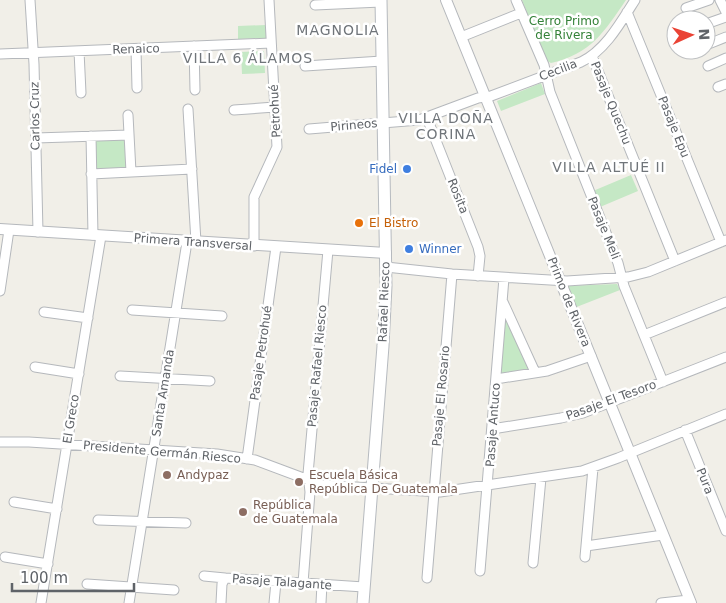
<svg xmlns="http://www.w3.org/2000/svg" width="726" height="603" viewBox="0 0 726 603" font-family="'DejaVu Sans',sans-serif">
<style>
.green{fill:#c5e8c5}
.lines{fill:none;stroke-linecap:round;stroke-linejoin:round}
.minor-casing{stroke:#b5b8bc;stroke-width:11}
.tertiary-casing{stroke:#b5b8bc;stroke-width:12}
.secondary-casing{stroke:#b6babf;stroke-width:13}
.minor{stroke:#fff;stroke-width:9}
.tertiary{stroke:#fff;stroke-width:10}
.secondary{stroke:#fff;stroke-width:11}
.shop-dot{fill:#3f7fe0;stroke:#fff;stroke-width:2}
.food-dot{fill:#e8710a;stroke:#fff;stroke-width:2}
.education-dot{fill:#8d6e63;stroke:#fff;stroke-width:2}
.labels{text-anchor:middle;stroke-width:5;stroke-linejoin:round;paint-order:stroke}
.park-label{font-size:12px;fill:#348238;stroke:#fff}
.street-label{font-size:12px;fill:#5f6368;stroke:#fff}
.shop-label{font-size:12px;fill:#366cbe;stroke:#fff;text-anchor:end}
.food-label{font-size:12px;fill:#c56008;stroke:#fff;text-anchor:start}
.education-label{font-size:12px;fill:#785e54;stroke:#fff;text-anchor:start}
.neighbourhood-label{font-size:14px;letter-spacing:1px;fill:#70757a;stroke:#fff}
</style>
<rect width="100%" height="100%" fill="#f1efe8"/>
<path class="green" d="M522,0h104c-22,32 -35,54 -75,63l-6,-3z
M266,25v13l-28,1v-13z
M264,51l1,22 -23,1 -1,-22z
M541,83l4,11 -44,17 -4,-10z
M127,138l1,32 -34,1 -1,-31z
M631,175l7,16 -38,16 -7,-16z
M617,284l3,6 -46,18 -9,-22z
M504,311l26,58 -29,6z"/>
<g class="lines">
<defs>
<path id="minor" d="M30,0l4,64 4,168
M516,0l28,65 6,27 68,171 6,23 39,96
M720,0l6,12
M315,5l66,-3
M686,8l23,-8
M627,12l94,230
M706,24l20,-7
M461,37l60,-24
M706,45l20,-8
M194,46l1,44
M136,49l1,39
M79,51l2,42
M0,54l271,-11
M592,56l83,205
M305,66l77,-5
M708,66l18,-8
M718,87l8,-3
M188,109l8,133
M234,110l41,-3
M128,115l3,57
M427,118l51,129 2,9 -2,20
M309,129l110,-9 59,-22 13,-2 90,-34c24,-11 40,-40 54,-62
M91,136l2,99
M36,138l93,-3
M91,174l101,-5
M254,246v-49l23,-50 -8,-147
M386,267l66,7 115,7 61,-4 20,-5 78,-32
M0,291l9,-61
M503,302l32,70
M132,310l90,6
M44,312l44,6
M644,335l82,-33
M35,367l44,7
M120,376l90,5
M496,379l51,-8 44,-15
M492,429l69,-11 22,-5 143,-56
M685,430l41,101
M0,442h29l188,12 38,6 67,25 118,7 142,-21 36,-13 108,-44
M247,459l29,-212
M14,502l43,7
M98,520l88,3
M586,546l77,-11
M5,557l43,7
M585,557l8,-89
M533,563l8,-85
M480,571l24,-293
M204,576l21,2
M427,578l25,-304
M303,583l7,-91 -2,-18 20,-224
M87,584l87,6
M41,603l60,-367
M129,603l58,-361
M221,603l1,-19 3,-6 139,9
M274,603l2,-21
M321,603l1,-19
M661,603l28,-3"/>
<path id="tertiary" d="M446,0l245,603
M0,229l386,24"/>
<path id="secondary" d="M363,603l20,-257 3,-60 -5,-286"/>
</defs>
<use href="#minor" class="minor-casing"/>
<use href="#tertiary" class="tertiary-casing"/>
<use href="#secondary" class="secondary-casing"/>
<use href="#minor" class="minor"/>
<use href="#tertiary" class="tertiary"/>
<use href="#secondary" class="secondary"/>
</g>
<g class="shop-dot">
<circle cx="407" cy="169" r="5"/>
<circle cx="409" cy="249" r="5"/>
</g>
<circle class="food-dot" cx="359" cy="223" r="5"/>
<g class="education-dot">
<circle cx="167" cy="475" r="5"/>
<circle cx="299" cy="482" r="5"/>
<circle cx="243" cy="512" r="5"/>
</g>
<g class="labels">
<g class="park-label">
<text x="564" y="25">Cerro Primo<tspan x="564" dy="14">de Rivera</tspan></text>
</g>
<g class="street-label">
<text transform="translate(136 49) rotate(-2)" y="4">Renaico</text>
<text transform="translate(558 70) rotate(-21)" y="4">Cecilia</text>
<text transform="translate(611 103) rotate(68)" y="4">Pasaje Quechu</text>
<text transform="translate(275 111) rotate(-93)" y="4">Petrohué</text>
<text transform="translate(35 116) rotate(-91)" y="4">Carlos Cruz</text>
<text transform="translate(354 125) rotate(-5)" y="4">Pirineos</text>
<text transform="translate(674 127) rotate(68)" y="4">Pasaje Epu</text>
<text transform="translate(458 196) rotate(68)" y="4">Rosita</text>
<text transform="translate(604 228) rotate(68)" y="4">Pasaje Meli</text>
<text transform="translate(193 242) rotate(4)" y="4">Primera Transversal</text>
<text transform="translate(384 302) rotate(-88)" y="4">Rafael Riesco</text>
<text transform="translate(569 302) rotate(68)" y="4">Primo de Rivera</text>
<text transform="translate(261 353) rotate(-82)" y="4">Pasaje Petrohué</text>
<text transform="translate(317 366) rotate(-85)" y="4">Pasaje Rafael Riesco</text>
<text transform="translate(163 393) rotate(-81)" y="4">Santa Amanda</text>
<text transform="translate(441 396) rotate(-85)" y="4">Pasaje El Rosario</text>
<text transform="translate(611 400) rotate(-20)" y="4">Pasaje El Tesoro</text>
<text transform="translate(71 419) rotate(-81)" y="4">El Greco</text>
<text transform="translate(493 425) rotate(-86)" y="4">Pasaje Antuco</text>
<text transform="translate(162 452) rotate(5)" y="4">Presidente Germán Riesco</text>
<text transform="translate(705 481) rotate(68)" y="4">Pura</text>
<text transform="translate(282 582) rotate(4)" y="4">Pasaje Talagante</text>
</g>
<g class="shop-label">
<text x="397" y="173">Fidel</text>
<text x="419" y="253" text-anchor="start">Winner</text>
</g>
<g class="food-label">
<text x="369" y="227">El Bistro</text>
</g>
<g class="education-label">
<text x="177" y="479">Andypaz</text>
<text x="309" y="479">Escuela Básica<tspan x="309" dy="14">República De Guatemala</tspan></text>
<text x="253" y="509">República<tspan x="253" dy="14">de Guatemala</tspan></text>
</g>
<g class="neighbourhood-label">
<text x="338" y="35">MAGNOLIA</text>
<text x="248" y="63">VILLA 6 ÁLAMOS</text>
<text x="446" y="123">VILLA DOÑA<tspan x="446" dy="16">CORINA</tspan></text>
<text x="609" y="172">VILLA ALTUÉ II</text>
</g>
</g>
<g transform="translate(691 35) rotate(87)"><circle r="24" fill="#ffffff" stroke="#bfc1c3"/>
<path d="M0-4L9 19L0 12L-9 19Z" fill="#ea4335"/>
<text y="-8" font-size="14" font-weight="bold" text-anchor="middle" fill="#5f6368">N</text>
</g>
<path d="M12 583v8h122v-8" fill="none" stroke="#5f6368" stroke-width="2.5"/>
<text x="20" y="583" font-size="15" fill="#5f6368" stroke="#ffffff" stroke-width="4" paint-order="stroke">100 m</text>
</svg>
